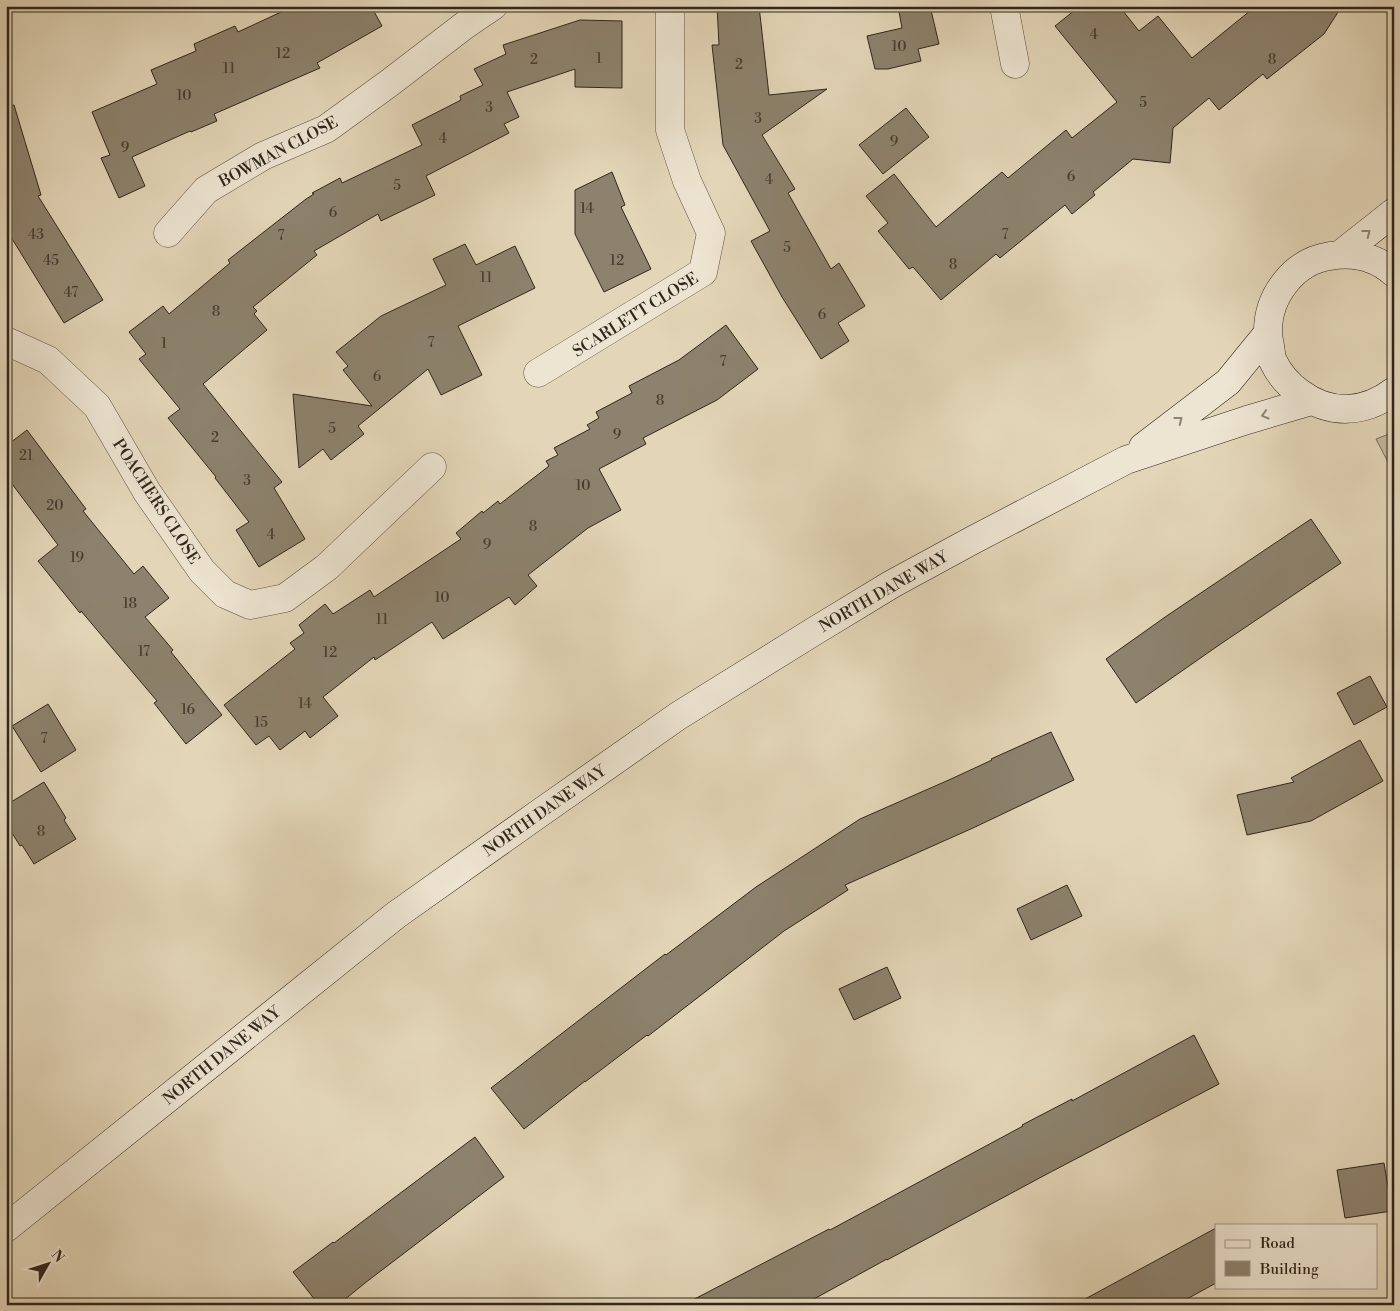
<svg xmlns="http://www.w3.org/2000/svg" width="1400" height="1311" viewBox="0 0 1400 1311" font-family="'Libre Bodoni',serif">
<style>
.green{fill:#c5b89d;stroke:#7a6f5c}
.building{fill:#8d826d;stroke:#30261c}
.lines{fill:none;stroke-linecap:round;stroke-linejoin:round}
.street-casing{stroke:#5d5243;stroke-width:29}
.secondary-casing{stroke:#30261c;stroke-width:29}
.street{stroke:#ede4d1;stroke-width:28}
.secondary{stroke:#ede4d1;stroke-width:28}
.oneway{stroke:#8e8576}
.labels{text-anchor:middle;stroke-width:4.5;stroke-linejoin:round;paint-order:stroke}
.number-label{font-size:14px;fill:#473d30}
.street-label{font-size:16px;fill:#30261c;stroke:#ede4d1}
</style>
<rect width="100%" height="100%" fill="#e3d6b8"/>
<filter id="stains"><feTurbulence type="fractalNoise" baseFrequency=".004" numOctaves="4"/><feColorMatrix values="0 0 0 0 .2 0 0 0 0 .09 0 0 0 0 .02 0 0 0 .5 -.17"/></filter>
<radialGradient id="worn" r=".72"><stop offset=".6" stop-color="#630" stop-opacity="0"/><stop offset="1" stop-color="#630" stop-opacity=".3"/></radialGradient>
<path class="green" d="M1394,432v34l-3,2 -15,-29z"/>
<path class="building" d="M294,6h77l11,20 -65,37 3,5 -106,46 3,7 -26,11 -1,-1 -58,26 13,29 -26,12 -18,-40 9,-3 -18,-43 65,-28 -6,-14 45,-19 -2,-7 41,-18 3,6z
M717,6h42l10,89 58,-6 -65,46 33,54 -7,4 43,76 8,-6 26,43 -27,17 11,18 -28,18 -39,-62 -31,-56 19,-10 -47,-86 -11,-100h7z
M898,6h32l9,38 -21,5 3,12 -33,8h-13l-8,-33 35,-8z
M1080,6h39l20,25 19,-15 34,42 64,-52h86l-18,28 -57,45 -4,-5 -44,36 -10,-12 -36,30 -3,35 -37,-4 -40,33 2,3 -23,19 -7,-9 -65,53 -4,-4 -55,46 -28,-33 -4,2 -31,-38 10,-8 -22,-27 28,-22 42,53 66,-55 6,6 58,-48 6,8 45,-36 -62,-76z
M580,20l42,1v67l-47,-1v-18l-68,23 12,25 -15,7 5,9 -83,43 9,19 -54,26 -3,-7 -64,37 3,4 -64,52 4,4 -3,3 13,16 -64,54 79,98 -8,6 31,51 -46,28 -23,-37 13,-8 -34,-44 1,-1 -48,-59 12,-9 -41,-50 7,-5 -17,-22 34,-26 6,8 61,-51 -2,-3 78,-61 8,-5 -2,-1 28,-15 2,5 80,-38 -10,-20 49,-25 -1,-4 23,-11 -9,-16 32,-15 -3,-9z
M14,105l27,90 -3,1 65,104 -39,23 -58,-94v-123z
M906,108l23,29 -46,37 -24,-29z
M612,172l13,33 -4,2 30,62 -47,23 -29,-58v-44z
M465,244l11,21 39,-19 20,42 -77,38 24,49 -41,20 -13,-26 -70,57 6,8 -33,26 -8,-11 -24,19 -6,-74 79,12 -29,-36 5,-4 -12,-14 45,-36 65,-31 -13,-26z
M726,325l32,44 -41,31 -74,38 3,6 -47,25 22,41 -33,18 -60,47 9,11 -22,19 -6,-8 -66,42 -11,-17 -57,38 -1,-3 -51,40 15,19 -28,22 -5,-7 -25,19 -11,-14 -13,9 -32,-40 71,-56 -5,-6 14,-10 -5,-8 26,-21 8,10 37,-24 4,7 87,-58 -5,-6 26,-22 1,2 15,-12 2,3 49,-38 -3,-5 12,-6 -4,-7 36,-19 -3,-4 12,-7 -3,-6 36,-19 -3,-7 50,-26z
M27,430l59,79 -3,2 51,63 9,-8 26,32 -24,19 28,33 -2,2 51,63 -36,29 -32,-41 3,-2 -76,-90 -1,2 -42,-52 20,-16 -52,-69v-30z
M1311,519l30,44 -119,80 -86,60 -30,-44 62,-44z
M1370,676l17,31 -33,18 -17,-32z
M48,704l28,46 -35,22 -29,-46z
M1051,732l23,48 -101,48 -128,57 3,5 -64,41 -136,105 -1,-1 -62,47v-1l-61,48 -33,-41 174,-134 1,1 90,-68 104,-68 91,-40 41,-19 -1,-1z
M1360,740l23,41 -72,40 -64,14 -10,-40 57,-13 -3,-4z
M44,782l22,36 -2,2 12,19 -42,25 -12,-19 -2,1 -14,-23v-18z
M1067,885l15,31 -51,24 -14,-31z
M887,967l14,31 -47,22 -15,-31z
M1194,1035l25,49 -172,90 -160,86v-1l-84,46h-120l146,-76 1,1 193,-104 -1,-1 50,-26v2z
M475,1137l29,40 -139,106 -27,22h-19l-26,-33 40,-30 1,1z
M1384,1163l8,48 -47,7 -8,-48z
M1216,1228v55l-40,22h-102z"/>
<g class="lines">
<defs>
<path id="street" d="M1004,6l11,58
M168,233l38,-43 57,-34 63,-27 62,-45 77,-59 28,-19
M6,341l42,19 49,46 50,86 55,79 23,23 25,11 35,-7 42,-31 105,-100
M538,373l165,-101 8,-39 -24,-52 -17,-51v-124"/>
<path id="secondary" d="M1341,254l53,-42
M1394,273c-18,-16 -41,-21 -64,-17 -36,5 -62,40 -62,75 0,5 1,10 2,15 1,5 1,11 3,15 6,13 16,24 27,32 30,22 64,21 94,-2
M1143,447l85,-65 40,-49
M6,1228l390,-313 141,-100 141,-99 135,-84 79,-48 81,-44 153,-80 121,-40 64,-19"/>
</defs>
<use href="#street" class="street-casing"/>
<use href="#secondary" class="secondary-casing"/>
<use href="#street" class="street"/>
<use href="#secondary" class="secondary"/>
</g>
<defs><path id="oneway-chevron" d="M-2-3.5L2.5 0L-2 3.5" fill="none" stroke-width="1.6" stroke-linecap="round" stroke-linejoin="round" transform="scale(1.25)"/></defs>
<g class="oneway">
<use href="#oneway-chevron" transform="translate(1367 233) rotate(-38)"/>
<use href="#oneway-chevron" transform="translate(1265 415) rotate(163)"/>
<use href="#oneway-chevron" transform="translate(1179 420) rotate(-38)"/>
</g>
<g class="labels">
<g class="number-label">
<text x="1094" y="39">4</text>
<text x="899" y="51">10</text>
<text x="283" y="58">12</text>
<text x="599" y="63">1</text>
<text x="534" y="64">2</text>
<text x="1272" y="64">8</text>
<text x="739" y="69">2</text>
<text x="229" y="73">11</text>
<text x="184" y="100">10</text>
<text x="1143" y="107">5</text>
<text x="489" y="112">3</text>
<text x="758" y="123">3</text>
<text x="443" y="143">4</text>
<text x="894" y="146">9</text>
<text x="125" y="152">9</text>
<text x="1071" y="181">6</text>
<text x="769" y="184">4</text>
<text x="397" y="190">5</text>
<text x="587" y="213">14</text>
<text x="333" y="217">6</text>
<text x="36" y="239">43</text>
<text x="1005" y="239">7</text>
<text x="281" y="240">7</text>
<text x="787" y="252">5</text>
<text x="51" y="265">45</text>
<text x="617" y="265">12</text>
<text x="953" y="269">8</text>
<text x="486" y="282">11</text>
<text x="71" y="297">47</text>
<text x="216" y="316">8</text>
<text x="822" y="319">6</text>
<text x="431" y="347">7</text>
<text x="164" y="348">1</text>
<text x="723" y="366">7</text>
<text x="377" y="381">6</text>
<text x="660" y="405">8</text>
<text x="332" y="433">5</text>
<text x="617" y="439">9</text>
<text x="215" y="442">2</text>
<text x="26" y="460">21</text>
<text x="247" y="485">3</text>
<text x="583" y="490">10</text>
<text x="55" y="510">20</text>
<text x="533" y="531">8</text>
<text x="271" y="539">4</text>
<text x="487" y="549">9</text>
<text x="77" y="562">19</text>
<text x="442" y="602">10</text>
<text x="130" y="608">18</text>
<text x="382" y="624">11</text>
<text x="144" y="656">17</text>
<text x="330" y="657">12</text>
<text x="305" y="708">14</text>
<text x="188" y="714">16</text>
<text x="261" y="727">15</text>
<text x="44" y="743">7</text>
<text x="41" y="836">8</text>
</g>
<g class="street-label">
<text transform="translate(278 151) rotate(-28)" y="6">BOWMAN CLOSE</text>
<text transform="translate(635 314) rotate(-32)" y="6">SCARLETT CLOSE</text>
<text transform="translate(157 501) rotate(57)" y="6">POACHERS CLOSE</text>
<text transform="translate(883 591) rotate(-30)" y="6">NORTH DANE WAY</text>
<text transform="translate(544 810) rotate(-35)" y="6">NORTH DANE WAY</text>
<text transform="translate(221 1055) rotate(-39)" y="6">NORTH DANE WAY</text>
</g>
</g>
<rect width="1400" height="1311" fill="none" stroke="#e3d6b8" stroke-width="25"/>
<rect x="8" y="8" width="1385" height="1296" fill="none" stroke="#30261c" stroke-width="2.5"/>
<rect x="12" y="12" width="1375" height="1286" fill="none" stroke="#30261c"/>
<rect x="1215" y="1224" width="162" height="65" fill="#ede4d1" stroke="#a19889"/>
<rect x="1225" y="1240" width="25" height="8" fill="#ede4d1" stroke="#a19889"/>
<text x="1260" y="1248" font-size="15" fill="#30261c">Road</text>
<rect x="1225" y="1261" width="25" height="15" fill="#8d826d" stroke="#a19889"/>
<text x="1260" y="1274" font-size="15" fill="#30261c">Building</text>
<g transform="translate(48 1264) rotate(51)" stroke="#ede4d1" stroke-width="4" paint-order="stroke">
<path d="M0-4L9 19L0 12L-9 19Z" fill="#30261c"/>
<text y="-8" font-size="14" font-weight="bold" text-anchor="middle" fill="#30261c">N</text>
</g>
<rect width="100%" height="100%" filter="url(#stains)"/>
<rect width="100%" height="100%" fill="url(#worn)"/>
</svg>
